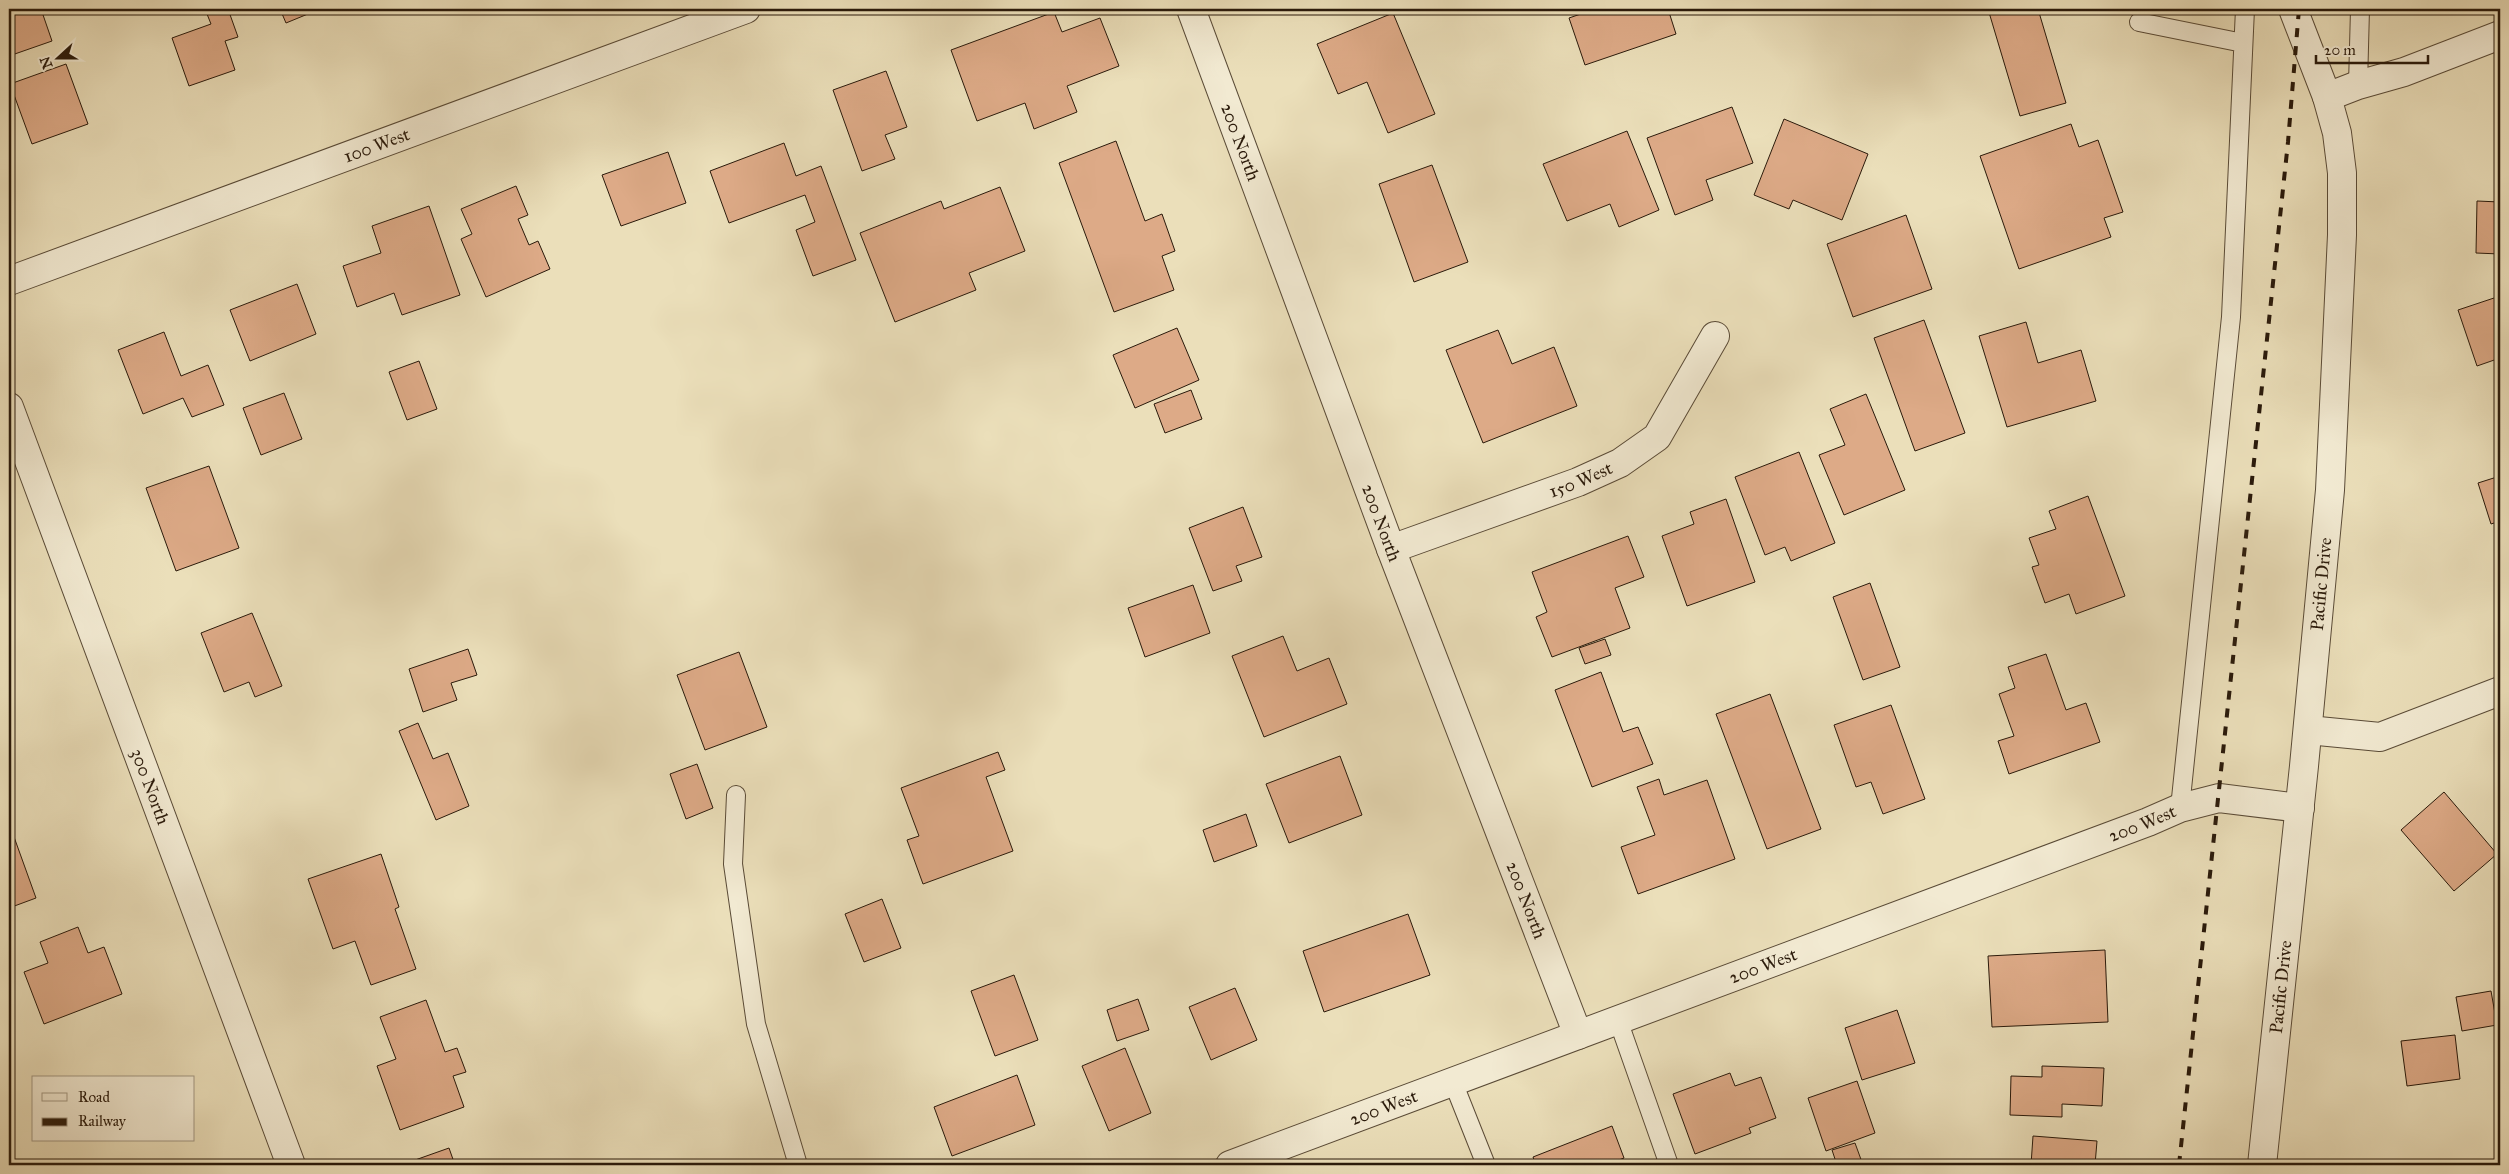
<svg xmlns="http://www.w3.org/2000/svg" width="2509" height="1174" viewBox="0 0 2509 1174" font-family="'IM FELL Great Primer',serif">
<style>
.building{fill:#ddaa87;stroke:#2a1a0b}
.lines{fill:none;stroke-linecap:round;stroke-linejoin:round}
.service-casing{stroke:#5a4b37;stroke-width:20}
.minor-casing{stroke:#5a4b37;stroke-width:30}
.tertiary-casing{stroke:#5a4b37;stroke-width:30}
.service{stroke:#f2ead2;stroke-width:18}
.minor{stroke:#f2ead2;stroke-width:28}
.tertiary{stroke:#f2ead2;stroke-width:28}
.rail{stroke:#2a1a0b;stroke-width:4;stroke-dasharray:9 9;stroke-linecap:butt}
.labels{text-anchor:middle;stroke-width:4;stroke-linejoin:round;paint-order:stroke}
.street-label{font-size:18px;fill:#2a1a0b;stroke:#f2ead2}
</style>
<rect width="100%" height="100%" fill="#ebdfba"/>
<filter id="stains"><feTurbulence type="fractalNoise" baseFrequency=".004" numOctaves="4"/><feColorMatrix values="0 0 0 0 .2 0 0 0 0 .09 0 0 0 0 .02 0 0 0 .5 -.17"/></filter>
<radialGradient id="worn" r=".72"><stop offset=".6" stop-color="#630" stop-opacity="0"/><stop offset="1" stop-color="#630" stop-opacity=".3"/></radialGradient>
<path class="building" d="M9,9h32l11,32 -43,15z
M205,9h23l10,28 -13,4 10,29 -46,16 -17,-48 39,-14z
M280,9h40l-34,14z
M1595,9h73l8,25 -91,31 -16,-47z
M1988,9h50l28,94 -46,13z
M1054,12l8,20 38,-14 19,48 -52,20 10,26 -43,17 -9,-26 -48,18 -26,-71z
M1393,13l42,101 -47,19 -21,-51 -29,12 -21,-50z
M66,64l22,60 -56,20 -22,-60z
M886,71l21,56 -22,8 10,24 -33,12 -29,-81z
M1732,107l21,56 -47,17 7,20 -38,15 -28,-77z
M1784,119l84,35 -26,66 -49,-20 -4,9 -35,-14z
M2071,124l8,23 19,-7 25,72 -19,6 7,19 -92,32 -39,-113z
M1627,131l32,79 -40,17 -9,-23 -43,17 -24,-57z
M1116,141l29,80 17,-7 13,37 -13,5 12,34 -60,22 -55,-149z
M784,143l12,33 25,-10 35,94 -43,16 -17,-46 19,-8 -10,-27 -76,28 -19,-52z
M668,152l18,51 -65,23 -19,-51z
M1432,165l36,97 -54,20 -35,-98z
M516,186l12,29 -10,4 11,26 9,-4 12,28 -64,28 -25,-58 11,-5 -11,-25z
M1000,187l25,64 -56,22 7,17 -81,32 -35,-89 81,-32 3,8z
M2477,201l23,1v52l-24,-1z
M429,206l31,89 -58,20 -8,-22 -37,14 -14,-41 38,-13 -9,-27z
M1906,215l26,74 -79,28 -26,-73z
M297,284l19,50 -66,27 -20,-51z
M2500,296v62l-23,8 -19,-56z
M1924,320l41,113 -50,18 -41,-113z
M2026,322l12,41 43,-13 15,51 -89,26 -28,-91z
M1177,328l22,52 -64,28 -22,-53z
M1498,330l14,34 42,-17 23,59 -94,37 -37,-93z
M164,332l17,44 27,-11 16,40 -32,12 -9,-19 -40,16 -25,-64z
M419,361l18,48 -30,11 -18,-48z
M1191,390l11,29 -37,14 -11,-29z
M284,393l18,46 -41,16 -18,-47z
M1866,394l39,96 -61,25 -25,-60 26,-10 -15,-36z
M1799,452l36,91 -44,18 -6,-14 -20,8 -30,-78z
M209,466l30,82 -63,23 -30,-83z
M2500,476v45l-9,3 -13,-41z
M2088,496l37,100 -49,18 -7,-20 -24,9 -13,-36 7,-2 -10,-27 27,-9 -7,-18z
M1726,499l29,83 -68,24 -25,-70 32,-12 -4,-12z
M1243,507l19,50 -26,9 6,15 -29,10 -24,-63z
M1628,536l16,41 -29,11 15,40 -78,29 -16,-40 11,-5 -15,-40z
M1870,583l30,84 -37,13 -30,-83z
M1193,585l17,48 -65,24 -17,-49z
M252,613l30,73 -27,11 -6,-15 -25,10 -23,-59z
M1283,636l14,35 32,-13 18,46 -83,33 -32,-81z
M1605,639l6,16 -26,9 -6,-16z
M468,649l9,26 -26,8 6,17 -34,12 -14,-43z
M739,652l28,75 -62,23 -28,-75z
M2046,654l20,56 20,-7 14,39 -91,32 -11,-33 16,-5 -15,-42 16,-6 -7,-21z
M1601,672l22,60 15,-5 15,37 -61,23 -37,-97z
M1770,694l51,135 -54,20 -51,-135z
M1891,705l34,94 -42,15 -12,-32 -15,5 -22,-62z
M418,723l15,36 15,-6 21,53 -33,14 -37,-89z
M998,752l7,18 -19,7 27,74 -90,33 -16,-44 12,-4 -18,-48z
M1340,756l22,59 -73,28 -23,-59z
M697,764l16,44 -27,11 -16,-45z
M1659,779l5,16 43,-15 28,79 -97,35 -17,-47 34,-12 -18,-48z
M2444,792l53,62 -43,37 -53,-61z
M1246,814l11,32 -43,16 -11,-32z
M9,823l27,75 -27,10z
M381,854l18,53 -4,2 21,60 -45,16 -16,-44 -22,8 -25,-70z
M882,899l19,49 -37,14 -19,-48z
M1408,914l22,61 -106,37 -21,-61z
M78,927l10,26 16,-6 18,47 -78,30 -20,-52 24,-9 -8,-21z
M2105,950l3,72 -116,5 -4,-71z
M1014,975l24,65 -43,16 -24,-65z
M1235,988l22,52 -46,20 -22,-53z
M2491,991l6,34 -35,6 -6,-34z
M1138,999l11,31 -32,11 -10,-31z
M426,1000l19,52 12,-4 9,24 -13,4 11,31 -64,23 -23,-64 19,-7 -16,-42z
M1897,1010l18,53 -53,17 -17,-52z
M2455,1035l5,44 -53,7 -6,-45z
M1125,1048l26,65 -42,18 -27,-65z
M2042,1066l62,2 -2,38 -40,-2v13l-52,-2 1,-39 31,1z
M1730,1073l5,13 26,-9 15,41 -27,10 2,5 -56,21 -22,-60z
M1017,1075l18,50 -83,31 -18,-49z
M1857,1081l18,52 -49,18 -18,-53z
M1612,1126l12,32 -18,7h-70l-3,-8z
M2033,1136l64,5 -2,24h-64z
M1855,1143l8,22h-26l-5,-15z
M449,1148l6,17h-54z"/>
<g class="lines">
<defs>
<path id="service" d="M2139,22l104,21
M2358,85l2,-76
M736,795l-3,69 23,160 42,141
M2180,808l51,-491 14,-308
M1618,1020l51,145
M1453,1082l33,83"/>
<g id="minor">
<path id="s1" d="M1191,9l200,540 187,486"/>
<path d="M2327,97l31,-12 46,-13 96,-37"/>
<path id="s2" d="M1391,549l187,-67 42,-19 37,-26 58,-101"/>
<path d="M2308,730l72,7 120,-46"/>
<path id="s3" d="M1230,1165l918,-343 32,-14 39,-10 81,10"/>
</g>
<g id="tertiary">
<path id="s4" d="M9,281l737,-272"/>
<path id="s5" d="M9,407l282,758"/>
<path id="s6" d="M2262,1165l42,-399 26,-276 12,-255v-62l-5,-40 -10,-36 -34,-88"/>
</g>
</defs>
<use href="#service" class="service-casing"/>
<use href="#minor" class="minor-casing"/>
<use href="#tertiary" class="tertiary-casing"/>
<use href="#service" class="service"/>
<use href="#minor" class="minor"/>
<use href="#tertiary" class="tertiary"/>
<path class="rail" d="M2179,1165l109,-1023 11,-133"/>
</g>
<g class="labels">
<g class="street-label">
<text dy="6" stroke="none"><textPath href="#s1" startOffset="142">200 North</textPath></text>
<text dy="6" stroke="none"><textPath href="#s4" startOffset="392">100 West</textPath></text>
<text dy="6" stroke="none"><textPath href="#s2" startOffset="202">150 West</textPath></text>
<text dy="6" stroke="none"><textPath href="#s1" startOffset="548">200 North</textPath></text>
<text dy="6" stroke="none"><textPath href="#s6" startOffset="584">Pacific Drive</textPath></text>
<text dy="6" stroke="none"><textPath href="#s5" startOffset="405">300 North</textPath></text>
<text dy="6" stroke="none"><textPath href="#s3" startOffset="974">200 West</textPath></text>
<text dy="6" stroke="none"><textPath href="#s1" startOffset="952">200 North</textPath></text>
<text dy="6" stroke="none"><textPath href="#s3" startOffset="569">200 West</textPath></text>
<text dy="6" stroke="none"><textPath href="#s6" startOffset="179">Pacific Drive</textPath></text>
<text dy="6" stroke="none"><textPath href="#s3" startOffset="164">200 West</textPath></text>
</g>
</g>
<rect width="2509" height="1174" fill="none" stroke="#ebdfba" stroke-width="30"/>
<rect x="10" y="10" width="2489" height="1154" fill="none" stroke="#2a1a0b" stroke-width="2.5"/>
<rect x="15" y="15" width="2479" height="1144" fill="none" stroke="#2a1a0b"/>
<rect x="32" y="1076" width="162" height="65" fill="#f2ead2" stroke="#a29782"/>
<rect x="42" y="1093" width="25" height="8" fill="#f2ead2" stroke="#a29782"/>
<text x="78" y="1102" font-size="15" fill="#2a1a0b">Road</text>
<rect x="42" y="1118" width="25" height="8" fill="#2a1a0b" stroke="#a29782"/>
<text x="78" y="1126" font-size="15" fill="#2a1a0b">Railway</text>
<g transform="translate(58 58) rotate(249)" stroke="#f2ead2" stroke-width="4" paint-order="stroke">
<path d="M0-4L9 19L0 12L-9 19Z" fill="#2a1a0b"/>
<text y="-8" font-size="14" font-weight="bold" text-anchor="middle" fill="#2a1a0b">N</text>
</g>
<path d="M2316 55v8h112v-8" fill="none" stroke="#2a1a0b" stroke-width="2.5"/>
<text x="2324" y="55" font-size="15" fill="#2a1a0b" stroke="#f2ead2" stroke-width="4" paint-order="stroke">20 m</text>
<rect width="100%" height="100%" filter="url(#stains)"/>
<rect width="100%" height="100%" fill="url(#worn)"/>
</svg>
